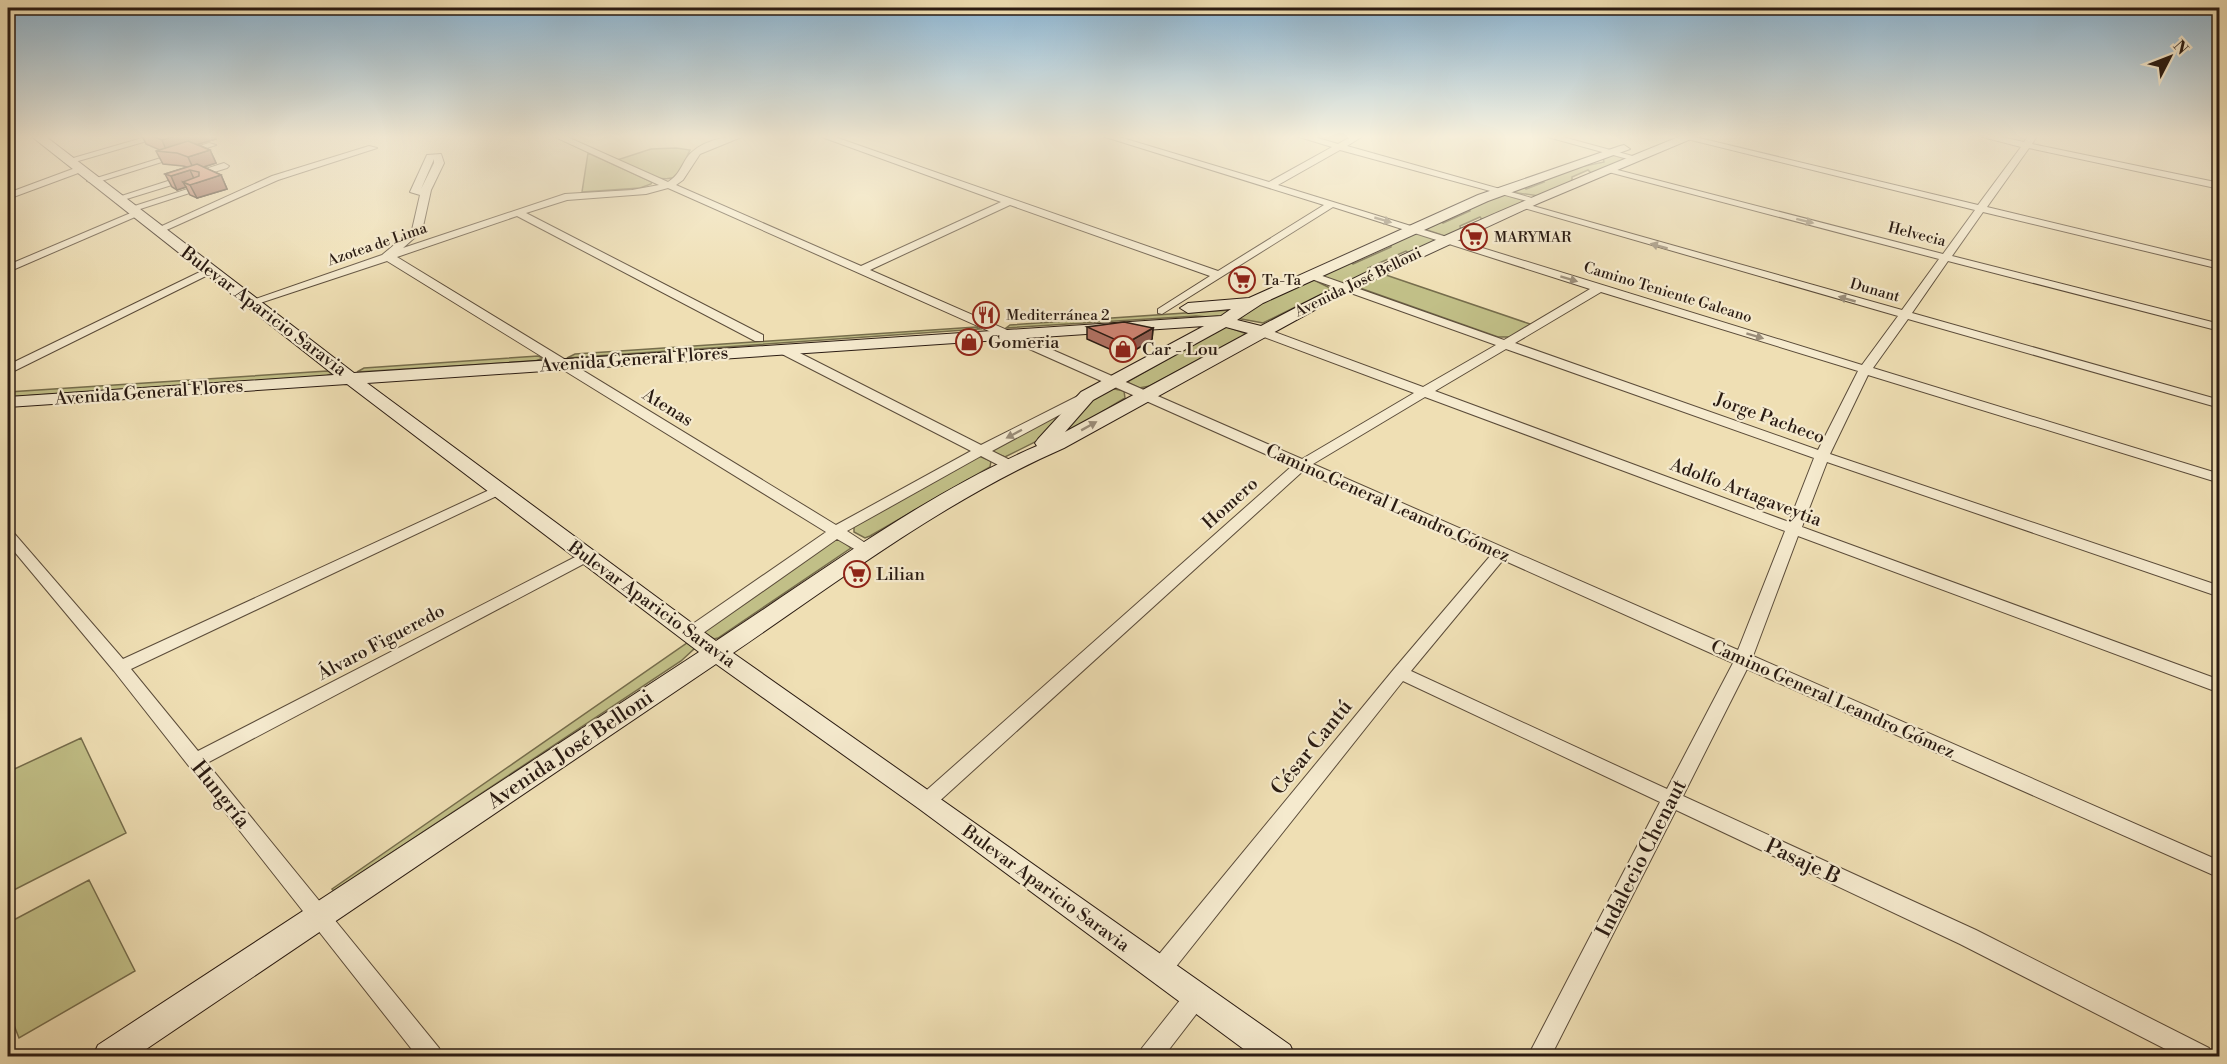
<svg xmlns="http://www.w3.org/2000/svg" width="2227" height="1064" viewBox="0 0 2227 1064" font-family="'Libre Bodoni',serif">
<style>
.green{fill:#c1bf87;stroke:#766d4c;stroke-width:1.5}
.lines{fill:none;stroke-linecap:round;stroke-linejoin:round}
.street-casing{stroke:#5b4c3a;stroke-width:2}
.secondary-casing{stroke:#2a1b12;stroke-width:2}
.street{fill:#f5eace;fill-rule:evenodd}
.secondary{fill:#f5eace;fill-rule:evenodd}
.wall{fill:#b27263;stroke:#2a1b12;stroke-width:1.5}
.shaded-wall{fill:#915c50;stroke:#2a1b12;stroke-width:1.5}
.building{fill:#cf8473;stroke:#2a1b12;stroke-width:1.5}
.oneway{fill:#9a8d79}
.labels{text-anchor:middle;stroke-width:4.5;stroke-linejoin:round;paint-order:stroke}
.far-street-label{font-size:15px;fill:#2a1b12;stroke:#f5eace}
.far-poi-label{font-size:15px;fill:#2a1b12;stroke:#f5eace;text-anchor:start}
.street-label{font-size:18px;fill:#2a1b12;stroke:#f5eace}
.poi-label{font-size:18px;fill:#2a1b12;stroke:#f5eace;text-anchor:start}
.near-street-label{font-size:21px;fill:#2a1b12;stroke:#f5eace}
</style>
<rect width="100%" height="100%" fill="#efdfb4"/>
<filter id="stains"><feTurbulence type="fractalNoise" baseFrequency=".00333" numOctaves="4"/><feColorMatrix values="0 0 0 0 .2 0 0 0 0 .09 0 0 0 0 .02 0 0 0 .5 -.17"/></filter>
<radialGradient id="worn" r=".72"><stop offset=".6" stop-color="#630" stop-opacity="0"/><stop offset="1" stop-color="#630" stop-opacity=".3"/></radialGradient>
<path class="green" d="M676,148l14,2 -12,26c-18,10 -43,-9 -61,-16l34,-11z
M588,153l64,29 -1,2 -11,4 -58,4z
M1613,154l15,4 -36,16 -4,-4 -16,7v4l-33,15 -28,-4 12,-7 3,4 18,-7 -2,-4 41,-14 2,2 19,-4 -1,-4z
M1503,194l20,6v2l-40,19 -3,-4 -20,9 1,5 -16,5 -21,-7 15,-10 4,4 27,-12 -2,-4z
M1414,232l19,5 5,4 -28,13 -4,-3 -38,17 3,4 -27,12 -24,-8 31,-16 2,4 38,-17v-4z
M1380,273l153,52 -23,12h-12l-141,-50z
M1314,280l18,9 -69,34 -27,-5 22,-16z
M1230,310l-10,8 -24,-2 -190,12 4,-3z
M1225,326l22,8 -97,52 -11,2 -12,-6z
M976,327l4,2 -413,29 8,-4z
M538,356l5,2 -7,3 -179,11 7,-4z
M327,371l6,2 -7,3 -318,21v-5z
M1110,388l14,3 1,7 -79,48 35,-40z
M1059,413l2,1 -18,24 -38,19 -15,-6z
M979,456l12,5 -1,6 -120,69 -5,2 -11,-6v-6z
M838,538l13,10 -133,90 -4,1 -10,-6 -1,-3z
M687,643l8,5 -14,13 -347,230 -2,-2z
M81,738l45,95 -118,60v-121z
M89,880l46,91 -116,67 -11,-28v-87z"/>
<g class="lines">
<defs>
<path id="street" d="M149,136h15l-96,28 -5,-3z
M553,136h12l103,46c10,-6 13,-15 18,-23 12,-18 39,-23 58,-23l-44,18 -17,26 -7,5 185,81 140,-64 -182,-66h13l386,135 106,-66 -222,-69h14l153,46 63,-35 -36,-11h15l27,8 14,-8h11l-16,10 192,54 -8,2 -191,-52 -62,35 584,180 36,-49 -381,-110 9,-2 376,106 37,-51 -338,-89 5,-3 337,87 32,-44 -300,-74h16l287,69 43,-58 -42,-11h18l27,6 4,-6h9l-5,8 188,39v6l-191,-41 -42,59 233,56v6l-237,-57 -31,44 268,68v7l-272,-70 -36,52 308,87v8l-312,-89 -35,49 347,106v9l-352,-108 -38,79 390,132v11l-393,-135 -25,65 418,153v13l-422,-157 -45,120 467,205v17l-473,-209 -64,127 293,134 233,118 3,8h-33l-219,-112 -284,-134 -125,246h-23l132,-254 -257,-121 -236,297 -8,3 -8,-3 -3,-7 3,-7 243,-295 97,-114 -188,-84 -369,335 -7,3 -7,-3 -3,-5 3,-5 372,-330 -624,-278 -22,6 -79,6 -41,13 237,122v6h-8l-238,-125 -120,41 439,268 135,-74 -193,-99v-6h8l195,99 99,-50 5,-1 6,4 -99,53 22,11 2,3 -2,3h-10l-23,-12 -134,75 26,17 3,3 -3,3h-10l-26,-15 -141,99h-12l-2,-4 2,-4 142,-98 -439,-271 -130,43h-8l-2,-2 135,-47 30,-25 8,-35 -10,-3 17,-37 14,-1 3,9 -13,27 -9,41 -19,17 162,-54 67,-4 27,-5zM434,159v4l-13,26zM1010,205l200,71 -52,33v4l4,1 171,-107 257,82 -86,51 -190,-67h-8v4l190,68 -73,42 -159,-59h-8v6l158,59 -112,66 -432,-189zM1601,292l257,79 -40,79 -303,-107zM1506,349l308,109 -25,64 -354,-131zM1425,397l360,134 -47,119 -425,-186zM1503,560l230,103 -66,126 -256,-118z
M1544,136h15l81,22 -5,3z
M209,143l7,2 -121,38 -8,-2z
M369,146l8,2 -99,32 -116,52 -9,-2 119,-54z
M224,163l5,3 -2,2 -107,33 -8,-2z
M78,167l3,1v4l-73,27v-6z
M197,186l8,2 -71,23 -9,-2z
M133,212l9,2 -134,58v-7z
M210,267l4,1v4l-206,102v-9z
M498,486l7,4 -2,3 -372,176 67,82 383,-197h10l3,3 -3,3 -384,203 232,285 4,8h-26l-303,-385 -106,-127v-14l5,2 110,127z
M1196,987l8,3 3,7 -3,7 -40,52h-25l3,-8 46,-58z"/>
<path id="secondary" d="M31,136h14l309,237 867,-57 10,-7 -43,4 -8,-5 8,-5 61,-5 229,-103 142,-49 4,-1 6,4 -142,52 -225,102 -26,17 24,6c135,-73 277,-132 420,-190h17l-159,67 -190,88 -285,157c-119,52 -224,132 -331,205l557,392 5,11h-42l-335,-248 -202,-144 -580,392h-43l5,-11 601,-393 -352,-268 -339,23v-10l326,-22zM1204,326l-123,66 -43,47 -3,4 2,3c-114,49 -217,127 -321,195l-349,-258zM1226,327l22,6 -183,99 28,-32z"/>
</defs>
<use href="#street" class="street-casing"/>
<use href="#secondary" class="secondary-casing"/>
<use href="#street" class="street"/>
<use href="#secondary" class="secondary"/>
</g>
<path class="wall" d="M142,136h73l1,3 -19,5 13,6 6,13 -13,4 18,8 6,14 -30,9 -7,-3 -4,-8 -9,3 -5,-3 -7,-13 22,-7 -4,-1 -20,-2 -7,-13 4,-1 -14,-6z
M1087,327l66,1 -1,12 -27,16 -38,-17z"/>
<path class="shaded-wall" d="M174,136h41l1,3 -45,13h-4l-5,-12z
M210,150l6,13 -22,7 -6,-13z
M190,170l6,13 25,-8 6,14 -30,9 -7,-13 -7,-3 3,5 -9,3 -6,-14z
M1153,328l-1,12 -27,16v-12z"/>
<path class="building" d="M153,136h21l-12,4z
M188,141l22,9 -22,7 -11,-4 -21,-2z
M197,164l24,11 -31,10 -7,-3 16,-6v-4l-9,-2 -19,6 -6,-2z
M1124,322l29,6 -28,16 -38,-17z"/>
<defs><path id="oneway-solid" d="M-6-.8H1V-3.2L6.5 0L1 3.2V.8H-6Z" transform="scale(1.5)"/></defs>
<g class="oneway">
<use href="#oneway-solid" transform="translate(1383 220) rotate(16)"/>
<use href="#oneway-solid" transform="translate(1805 221) rotate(14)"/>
<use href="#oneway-solid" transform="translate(1659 246) rotate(-164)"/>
<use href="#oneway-solid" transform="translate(1569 279) rotate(17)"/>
<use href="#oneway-solid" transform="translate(1847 299) rotate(-164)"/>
<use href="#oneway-solid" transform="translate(1755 336) rotate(17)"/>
<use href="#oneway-solid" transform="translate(1089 426) rotate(-29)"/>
<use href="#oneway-solid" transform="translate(1014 434) rotate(152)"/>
</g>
<linearGradient id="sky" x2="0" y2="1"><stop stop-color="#8bb6d5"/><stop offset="0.48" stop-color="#f8f1dd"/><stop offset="1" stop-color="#f8f1dd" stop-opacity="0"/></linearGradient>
<rect width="2227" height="285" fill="url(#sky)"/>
<defs>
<symbol id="supermarket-ring" viewBox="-11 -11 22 22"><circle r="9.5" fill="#f5eace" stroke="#8f2418" stroke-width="1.5"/><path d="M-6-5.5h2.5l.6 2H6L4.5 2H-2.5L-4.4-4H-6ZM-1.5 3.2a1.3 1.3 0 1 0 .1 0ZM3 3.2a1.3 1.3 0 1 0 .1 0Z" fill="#8f2418"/></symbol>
<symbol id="restaurant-ring" viewBox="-11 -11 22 22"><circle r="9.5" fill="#f5eace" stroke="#8f2418" stroke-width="1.5"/><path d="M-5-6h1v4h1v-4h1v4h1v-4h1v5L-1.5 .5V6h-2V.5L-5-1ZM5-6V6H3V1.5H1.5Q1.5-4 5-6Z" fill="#8f2418"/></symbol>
<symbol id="shop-ring" viewBox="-11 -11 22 22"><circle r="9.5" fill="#f5eace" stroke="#8f2418" stroke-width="1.5"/><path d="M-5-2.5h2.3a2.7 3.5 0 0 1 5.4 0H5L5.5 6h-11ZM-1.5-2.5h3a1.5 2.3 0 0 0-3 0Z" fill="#8f2418"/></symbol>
</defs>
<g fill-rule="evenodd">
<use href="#supermarket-ring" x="1459" y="222" width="30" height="30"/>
<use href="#supermarket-ring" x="1227" y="265" width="30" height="30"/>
<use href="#restaurant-ring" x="971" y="300" width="30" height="30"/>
<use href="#shop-ring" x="954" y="327" width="30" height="30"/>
<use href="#shop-ring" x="1108" y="334" width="30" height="30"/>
<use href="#supermarket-ring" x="842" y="559" width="30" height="30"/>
</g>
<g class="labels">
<g class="far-street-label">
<text transform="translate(1917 234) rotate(14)" y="5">Helvecia</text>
<text transform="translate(377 244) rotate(-19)" y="5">Azotea de Lima</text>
<text transform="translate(1358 282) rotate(-26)" y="5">Avenida José Belloni</text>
<text transform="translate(1875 290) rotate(16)" y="5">Dunant</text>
<text transform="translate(1668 292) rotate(17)" y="5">Camino Teniente Galeano</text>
</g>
<g class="far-poi-label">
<text x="1494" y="242">MARYMAR</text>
<text x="1262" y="285">Ta-Ta</text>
<text x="1006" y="320">Mediterránea 2</text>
</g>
<g class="street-label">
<text transform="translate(264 311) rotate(37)" y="6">Bulevar Aparicio Saravia</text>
<text transform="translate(634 359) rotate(-4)" y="6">Avenida General Flores</text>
<text transform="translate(149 392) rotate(-4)" y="6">Avenida General Flores</text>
<text transform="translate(668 407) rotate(32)" y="6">Atenas</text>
<text transform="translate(1770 418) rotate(20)" y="6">Jorge Pacheco</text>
<text transform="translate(1746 492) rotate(21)" y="6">Adolfo Artagaveytia</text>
<text transform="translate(1230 503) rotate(-42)" y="6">Homero</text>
<text transform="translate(1388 503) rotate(24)" y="6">Camino General Leandro Gómez</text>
<text transform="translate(652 604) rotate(36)" y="6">Bulevar Aparicio Saravia</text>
<text transform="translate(381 642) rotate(-28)" y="6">Álvaro Figueredo</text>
<text transform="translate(1833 699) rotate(24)" y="6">Camino General Leandro Gómez</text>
<text transform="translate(1046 888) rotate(36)" y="6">Bulevar Aparicio Saravia</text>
</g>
<g class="poi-label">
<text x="988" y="348">Gomeria</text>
<text x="1142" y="355">Car - Lou</text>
<text x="876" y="580">Lilian</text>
</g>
<g class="near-street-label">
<text transform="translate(1311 747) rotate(-51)" y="7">César Cantú</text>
<text transform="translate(570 749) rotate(-34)" y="7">Avenida José Belloni</text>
<text transform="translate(221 794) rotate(51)" y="7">Hungría</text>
<text transform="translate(1641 858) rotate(-63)" y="7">Indalecio Chenaut</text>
<text transform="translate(1803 861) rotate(25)" y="7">Pasaje B</text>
</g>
</g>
<rect width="2227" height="1064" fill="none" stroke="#efdfb4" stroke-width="30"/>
<rect x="9" y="9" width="2209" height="1046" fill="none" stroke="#2a1b12" stroke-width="3"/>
<rect x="15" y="15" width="2197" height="1034" fill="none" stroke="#2a1b12" stroke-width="1.5"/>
<g transform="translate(2170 57) rotate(48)" stroke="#f5eace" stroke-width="4.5" paint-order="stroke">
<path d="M0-4.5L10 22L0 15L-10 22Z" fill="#2a1b12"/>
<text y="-9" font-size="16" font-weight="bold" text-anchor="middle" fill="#2a1b12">N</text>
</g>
<rect width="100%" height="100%" filter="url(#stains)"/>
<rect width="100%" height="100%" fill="url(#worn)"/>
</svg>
